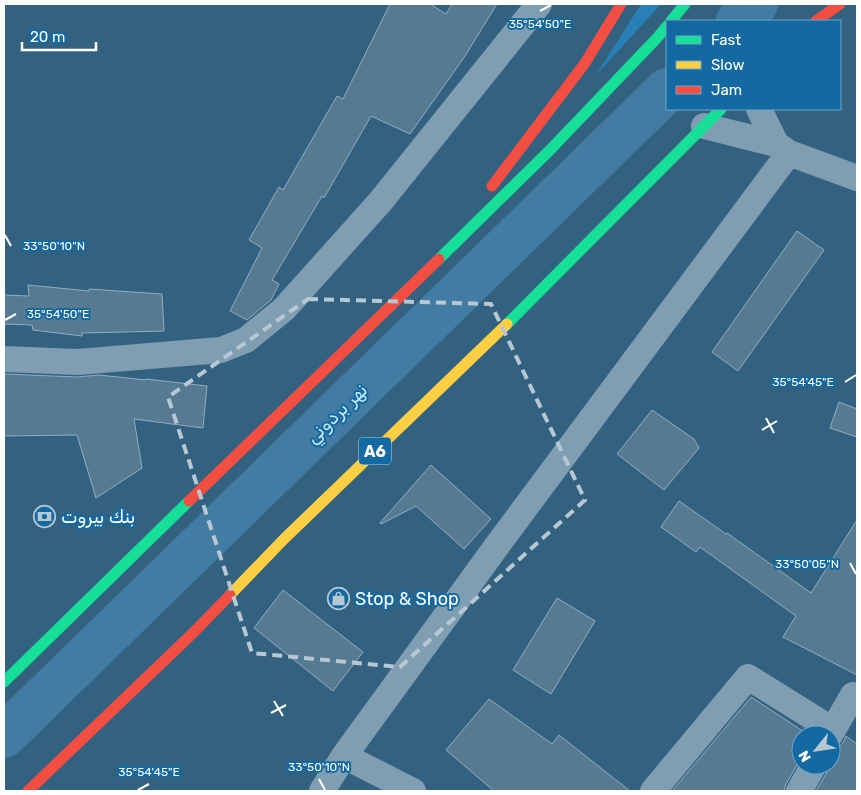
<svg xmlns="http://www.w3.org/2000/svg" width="861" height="795" viewBox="0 0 861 795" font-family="Rubik,Cairo,sans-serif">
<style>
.green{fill:#2880b7}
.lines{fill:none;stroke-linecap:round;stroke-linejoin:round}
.river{stroke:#427ca2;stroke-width:44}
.building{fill:#557a92;stroke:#93adbf}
.street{stroke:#7f9eb1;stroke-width:26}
.fast{stroke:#16e098;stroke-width:11}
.slow{stroke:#ffcf43;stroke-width:11}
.jam{stroke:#f24e42;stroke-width:11}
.marked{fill:none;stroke:#b8c8d3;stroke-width:4;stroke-dasharray:10 6;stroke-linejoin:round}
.ticks{fill:none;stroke:#fff;stroke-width:2}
.labels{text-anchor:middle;stroke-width:4;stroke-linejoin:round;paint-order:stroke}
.shield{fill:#1369a1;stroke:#b8d2e3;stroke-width:1}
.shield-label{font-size:16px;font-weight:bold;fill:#fff}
.poi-label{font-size:18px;fill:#fff;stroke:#1369a1;text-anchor:start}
.water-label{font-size:19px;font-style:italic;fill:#c4e6fc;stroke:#1369a1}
.ticks-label{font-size:12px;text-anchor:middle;fill:#fff;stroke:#1369a1;stroke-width:4;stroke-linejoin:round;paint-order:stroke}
</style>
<rect width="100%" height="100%" fill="#336281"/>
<path class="green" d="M641,4h20l-65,71z"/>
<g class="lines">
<path class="river" d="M738,21l18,-17
M4,736l663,-646"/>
</g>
<path class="building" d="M390,4h40l16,10 6,-10h45l-32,52 -55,78 -39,-18 -47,82 -2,-2 -50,84 7,4 -8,16 -24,20 -17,-9 32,-63 -13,-8 30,-53 4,3 54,-94 6,3z
M797,231l27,19 -86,121 -26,-19z
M28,285l61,6v-2l73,5 2,37 -82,2v3l-49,-6 -1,-5 -28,-1v-29l25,1z
M4,374l73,3 22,-2 47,5v-1l61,7 -4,42 -69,-9 8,49 -46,30 -19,-63 -73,1z
M839,402l18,7v28l-27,-9z
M652,410l42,29 5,9 -35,42 -47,-36z
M431,465l60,54 -27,30 -48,-43 -35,18 -1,-1z
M679,501l47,33 1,-1 84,60 46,-73v155l-74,-38 13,-21 -96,-69 -4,5 -35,-25z
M283,590l80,62 -30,39 -79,-63z
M557,598l38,23 -44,73 -38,-24z
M751,697l58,38h-8v23l-15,26 -2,7h-112z
M489,699l63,45 7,-9 71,56h-136l-48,-41z
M846,736l11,8v47h-41l11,-19 2,-7h2v-15h2l5,-2 5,-5z"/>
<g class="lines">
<path class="street" d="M759,109l17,35
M704,126l72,18 13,9 68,25
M4,359l74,3 143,-12 25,-10 38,-31 96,-107 159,-198
M830,735l23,-40
M344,756l69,35
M322,791l22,-35 155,-213 290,-390
M653,791l95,-114 85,53
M799,791l15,-26"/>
<path class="fast" d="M671,21l14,-17
M439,259l111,-109 107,-112 10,-12
M507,324l214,-215
M4,682l185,-181"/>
<path class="slow" d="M230,595l54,-56 223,-215"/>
<path class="jam" d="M816,21l24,-17
M492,186l93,-123 36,-59
M189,501l250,-242
M28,791l166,-159 36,-37"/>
</g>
<path class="marked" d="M308,299l183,5 94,196 -185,167 -148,-14 -84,-256z"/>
<path class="ticks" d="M540,11l11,-6M5,235l6,11M5,320l11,-6M845,382l11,-7M766,418l8,15M762,430l15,-9M850,563l6,11M274,701l9,15M271,713l15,-8M319,779l6,11M138,790l11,-6"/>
<defs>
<symbol id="bank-ring" viewBox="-11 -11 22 22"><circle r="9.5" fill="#1369a1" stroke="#b8c8d3" stroke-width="1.5"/><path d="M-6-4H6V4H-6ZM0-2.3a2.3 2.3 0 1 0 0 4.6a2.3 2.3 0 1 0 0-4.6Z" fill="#b8c8d3"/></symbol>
<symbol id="shop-ring" viewBox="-11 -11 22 22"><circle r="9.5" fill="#1369a1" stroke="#b8c8d3" stroke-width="1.5"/><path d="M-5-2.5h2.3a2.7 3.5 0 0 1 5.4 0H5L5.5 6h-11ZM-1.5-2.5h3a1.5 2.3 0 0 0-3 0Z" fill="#b8c8d3"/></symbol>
</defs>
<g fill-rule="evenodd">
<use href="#bank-ring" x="32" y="504" width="25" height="25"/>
<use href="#shop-ring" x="326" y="586" width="25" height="25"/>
</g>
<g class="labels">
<rect class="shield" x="359" y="437.5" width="32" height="27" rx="4"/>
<g class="shield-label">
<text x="375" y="457">A6</text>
</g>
<g class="poi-label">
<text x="61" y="523">بنك بيروت</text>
<text x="355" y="605">Stop &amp; Shop</text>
</g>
<g class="water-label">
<text transform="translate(336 413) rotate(-44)" y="7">نهر بردوني</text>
</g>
</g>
<g class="ticks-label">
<text x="540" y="28">35°54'50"E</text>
<text x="54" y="250">33°50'10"N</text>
<text x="58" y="318">35°54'50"E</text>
<text x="803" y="386">35°54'45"E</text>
<text x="807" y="568">33°50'05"N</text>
<text x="319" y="771">33°50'10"N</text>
<text x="149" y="776">35°54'45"E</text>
</g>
<rect width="861" height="795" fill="none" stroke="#ffffff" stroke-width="10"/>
<rect x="666" y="20" width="175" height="90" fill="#1369a1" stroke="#71a5c7"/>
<rect x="676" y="36" width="25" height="8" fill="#16e098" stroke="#71a5c7"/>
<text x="711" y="45" font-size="15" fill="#ffffff">Fast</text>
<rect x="676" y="61" width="25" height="8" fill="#ffcf43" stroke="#71a5c7"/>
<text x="711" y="70" font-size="15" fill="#ffffff">Slow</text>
<rect x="676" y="86" width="25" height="8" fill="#f24e42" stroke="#71a5c7"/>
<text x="711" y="95" font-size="15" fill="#ffffff">Jam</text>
<g transform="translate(816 750) rotate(240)"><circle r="24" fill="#1369a1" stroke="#71a5c7"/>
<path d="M0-4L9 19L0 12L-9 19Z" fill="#b8c8d3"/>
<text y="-8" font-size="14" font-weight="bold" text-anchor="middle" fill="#ffffff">N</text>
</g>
<path d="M22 42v8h74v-8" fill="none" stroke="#ffffff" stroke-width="2.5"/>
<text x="30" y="42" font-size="15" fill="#ffffff" stroke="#1369a1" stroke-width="4" paint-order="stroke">20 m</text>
</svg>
